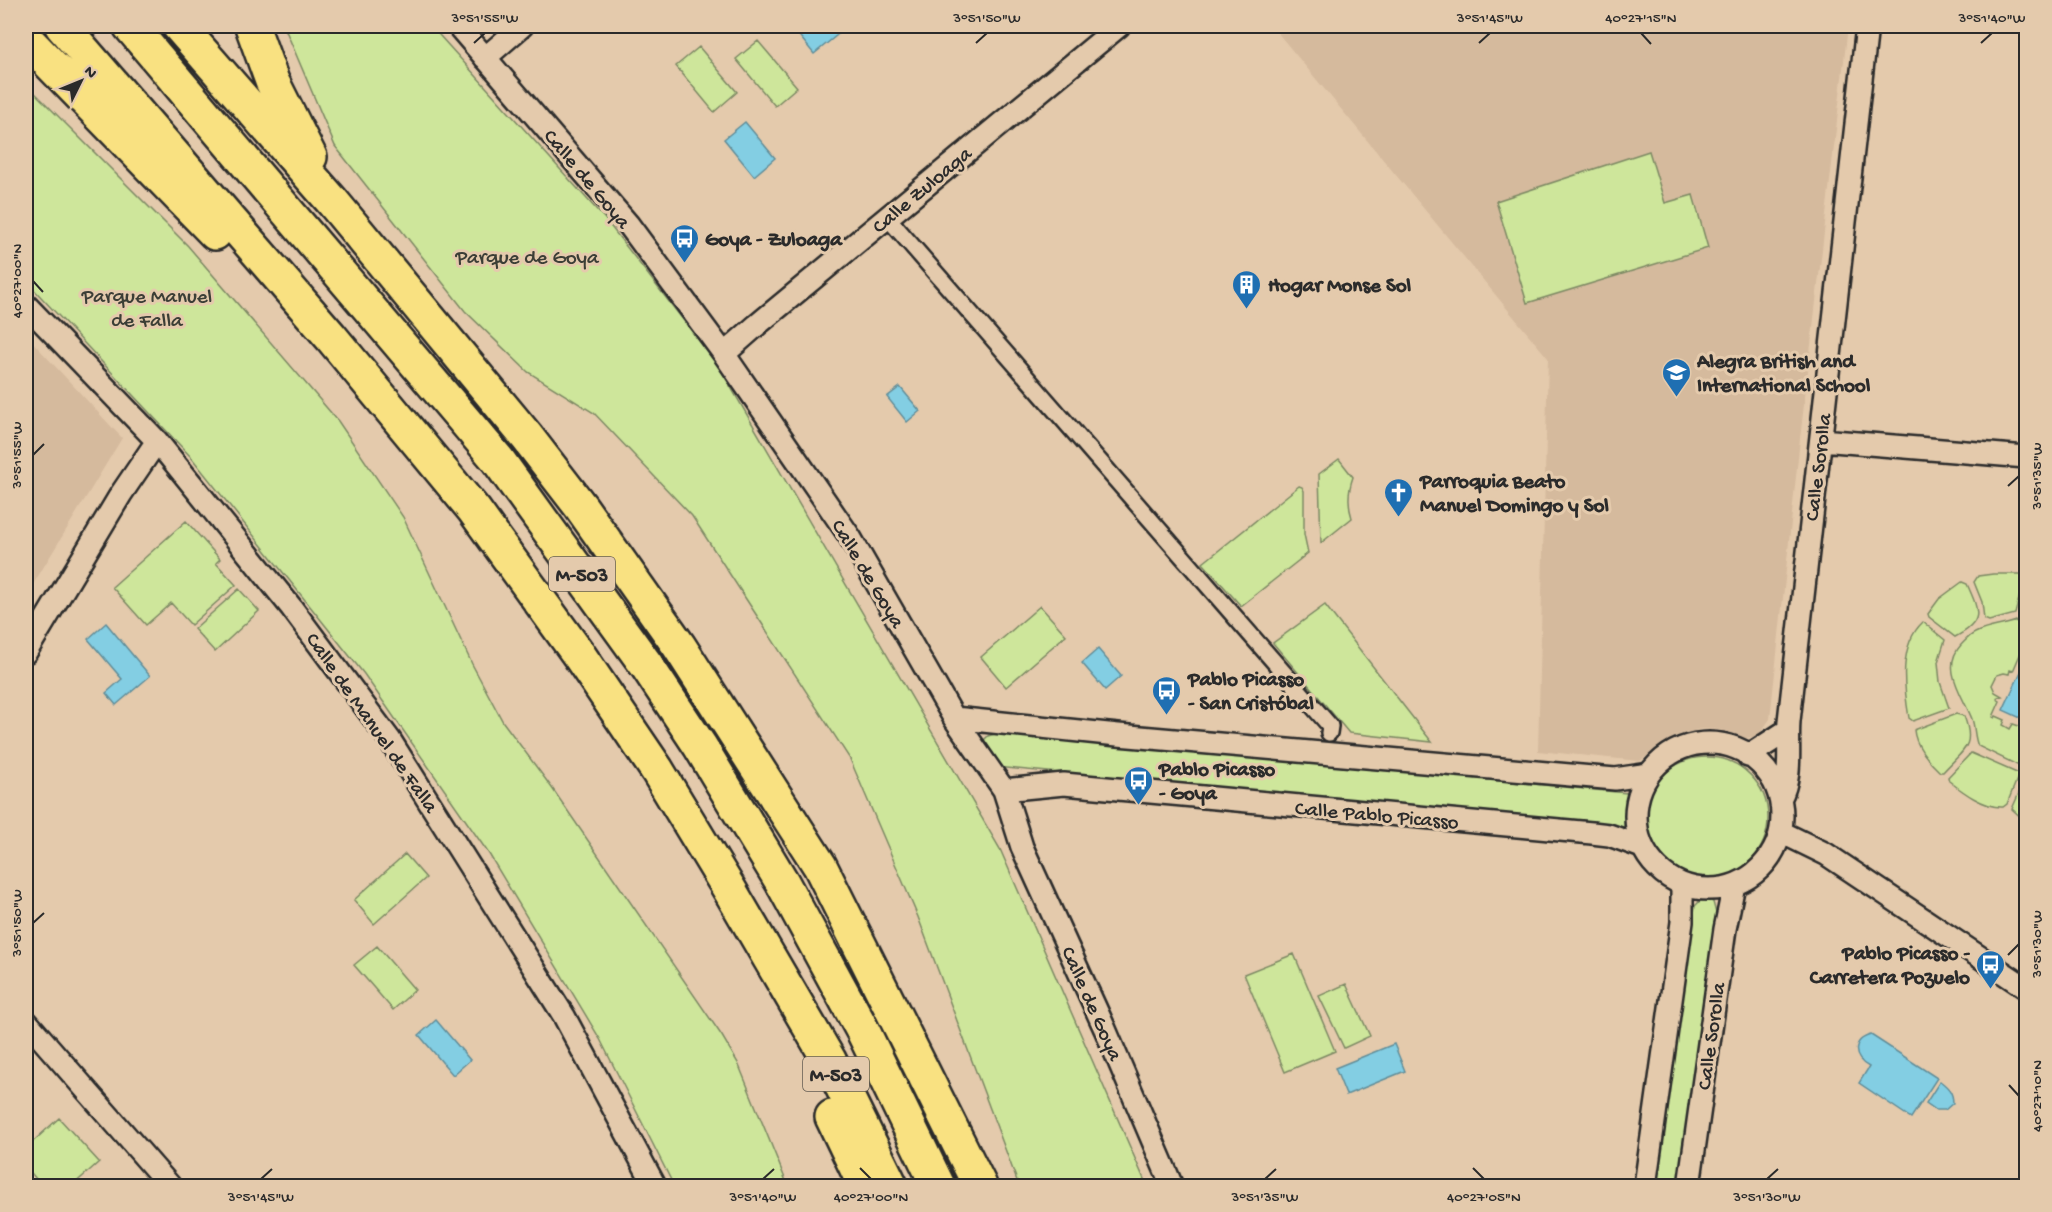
<svg xmlns="http://www.w3.org/2000/svg" width="2052" height="1212" viewBox="0 0 2052 1212" font-family="'Gochi Hand',sans-serif">
<style>
.built{fill:#d5ba9d}
.green{fill:#cee69b;stroke:#7c8863;stroke-width:1.5}
.water{fill:#83cee3;stroke:#608d99;stroke-width:1.5}
.lines{fill:none;stroke-linecap:round;stroke-linejoin:round}
.pedestrian-casing{stroke:#2b2b2b;stroke-width:20}
.minor-casing{stroke:#2b2b2b;stroke-width:26}
.motorway-casing{stroke:#2b2b2b;stroke-width:38}
.pedestrian{stroke:#e4caac;stroke-width:15}
.minor{stroke:#e4caac;stroke-width:21}
.motorway{stroke:#f9e181;stroke-width:33}
.ticks{fill:none;stroke:#2b2b2b;stroke-width:2}
.labels{text-anchor:middle;stroke-width:6;stroke-linejoin:round;paint-order:stroke}
.shield{fill:#e4caac;stroke:#625b52;stroke-width:1.5}
.shield-label{font-size:20px;font-weight:bold;fill:#2b2b2b}
.street-label{font-size:21px;fill:#2b2b2b;stroke:#e4caac}
.poi-label{font-size:21px;font-weight:bold;fill:#2b2b2b;stroke:#e4caac;text-anchor:start}
.park-label{font-size:21px;fill:#3b3e36;stroke:#e4caac}
.neatline{fill:none;stroke:#2b2b2b;stroke-width:2}
.ticks-label{font-size:15px;text-anchor:middle;fill:#2b2b2b}
</style>
<rect width="100%" height="100%" fill="#e4caac"/>
<filter id="ink" filterUnits="userSpaceOnUse"><feTurbulence type="fractalNoise" baseFrequency=".0167" numOctaves="2"/><feDisplacementMap in="SourceGraphic" scale="12" xChannelSelector="R" yChannelSelector="G"/><feConvolveMatrix kernelMatrix="1 2 1 2 8 2 1 2 1" color-interpolation-filters="sRGB"/></filter>
<g filter="url(#ink)">
<path class="built" d="M1272,26h576l-48,413 -30,280 -12,17 -17,3 -21,-9 -19,-1 -26,7 -35,25 -102,-10 10,-393z
M26,335l96,103 -96,158z"/>
<path class="green" d="M284,26h147l174,193 113,146 282,484 147,337h-128l-101,-269 -68,-158 -158,-243 -98,-103 -66,-41 -63,-61 -130,-165z
M758,41l39,46 -22,19 -39,-47z
M699,47l38,45 -23,20 -38,-46z
M26,84l162,162 150,175 65,96 69,147 31,58 49,66 170,248 16,27 50,123h-114l-74,-147 -111,-185 -125,-180 -173,-217 -165,-176z
M1649,151l16,52 28,-8 15,53 -181,55 -31,-102z
M1339,459l14,18c-5,14 -6,26 -1,41l-31,25 -2,-69z
M1299,486l3,1 2,4v43l4,19 -67,53 -38,-43z
M186,521l34,38 -4,4 20,22 -45,40 -20,-22 -25,22 -34,-38z
M1993,574h28l3,5 -9,35 -26,7 -5,-2 -2,-17 -8,-20 4,-6z
M1962,582l5,2c12,27 18,38 -12,53l-26,-20 -1,-3 11,-15z
M239,589l20,22 -44,41 -21,-23z
M1325,605l99,127 8,10 -83,-9 -76,-90z
M1040,606l26,29 -60,52 -25,-30z
M2024,618l2,1v33l-4,-2 -9,21 -3,-1 -1,4 -5,-1 -7,2 -5,10 3,7 7,4 -4,1 -1,2 3,2 -7,16 2,1 1,-2 9,4 -2,5 7,4 3,-5 9,3 -1,3 2,1 3,-6v35l-2,5 -3,2 -43,-21c-4,-9 -3,-19 -6,-27 -9,-23 -32,-51 -11,-74 4,-4 9,-10 14,-12 16,-8 33,-7 49,-15z
M1923,622l22,18 -7,22 2,20 9,26 -36,13 -4,-3c-5,-30 -11,-73 14,-96z
M1956,714l8,2c12,31 -1,34 -21,56h-3c-11,-10 -25,-27 -26,-42z
M998,733l629,60 -3,34 -629,-60 -15,-23 8,-8z
M1971,753l48,21 -12,30 -4,3c-19,1 -40,-15 -54,-26l-1,-4z
M1646 818a61 61 0 1 1 122 0a61 61 0 1 1-122 0Z
M2026,777v43l-1,1 -13,-12z
M405,854l21,24 -52,46 -20,-24z
M1707,899l6,3 3,11 -38,273h-22l39,-280 5,-5z
M377,946l38,44 -22,20 -39,-45z
M1294,954l41,97 -50,21 -41,-98z
M1346,984l24,52 -26,12 -25,-52z
M59,1118l40,44 -27,24h-30l-16,-19v-19z"/>
<path class="water" d="M794,26h54l-34,28 -22,-27z
M745,122l30,36 -21,18 -30,-37z
M900,387l20,24 -13,11 -20,-25z
M106,623l44,53 -34,29 -10,-12 16,-14 -34,-40z
M1098,649l23,27 -16,14 -23,-27z
M2026,661v57l-1,2 -22,-10z
M436,1020l34,40 -17,15 -34,-40z
M1871,1035l66,43 -26,40 -52,-35 10,-16c-16,-8 -18,-27 2,-32z
M1394,1044l11,27 -59,24 -11,-27z
M1940,1081c8,6 13,11 13,22l-8,7h-9l-10,-7z"/>
<g class="lines">
<defs>
<path id="pedestrian" d="M894,225l436,501 -1,7"/>
<path id="minor" d="M458,26l170,198 96,130 126,183 104,181 50,72 18,57 83,182 67,157
M485,58l37,-32
M26,305l131,136 134,166 99,133 174,276 91,170
M724,354l33,-29 362,-299
M1821,440l205,17
M26,652l95,-158 36,-53
M954,718l164,17 497,44 34,-5
M1636 816a73 73 0 1 1 146 0a73 73 0 1 1-146 0Z
M1748,756l40,-26
M1004,790l60,-6 528,49 17,2 33,12
M1780,799c13,-24 7,-51 9,-78l78,-695
M1781,832l45,22 200,134
M26,1021l144,165
M1645,1186l37,-264v-37
M1689,1186l36,-257 9,-44"/>
<path id="motorway" d="M62,26l269,311 143,173 105,145 78,115 71,117 101,173 62,126
M130,26l368,434 149,206 53,80 82,136 81,149 75,155
M179,26l153,175 195,236 54,70 98,139 141,220 160,320
M252,26l20,55 38,76
M26,39l189,194
M832,1117l33,69"/>
</defs>
<use href="#pedestrian" class="pedestrian-casing"/>
<use href="#minor" class="minor-casing"/>
<use href="#motorway" class="motorway-casing"/>
<use href="#pedestrian" class="pedestrian"/>
<use href="#minor" class="minor"/>
<use href="#motorway" class="motorway"/>
</g>
</g>
<path class="ticks" d="M1641,33l10,11M474,43l11,-10M976,43l11,-10M1479,43l11,-10M1981,43l11,-10M33,281l10,11M33,455l11,-11M2008,486l11,-10M33,923l11,-10M2008,955l11,-11M2009,1085l10,11M860,1168l11,11M1473,1168l11,11M261,1179l11,-10M763,1179l11,-10M1265,1179l11,-10M1767,1179l11,-10"/>
<defs>
<symbol id="bus-pin" viewBox="-11 -11 22 30"><path d="M0 17L-7.5 6A9.5 9.5 0 1 1 7.5 6Z" fill="#1f6fb2" stroke="#e4caac"/><path d="M-5-6H5V4H4V6H2V4H-2V6H-4V4H-5ZM-3.5-4V0h7V-4ZM-3.5 1.2v1.5H-2V1.2ZM2 1.2v1.5H3.5V1.2Z" fill="#fff"/></symbol>
<symbol id="building-pin" viewBox="-11 -11 22 30"><path d="M0 17L-7.5 6A9.5 9.5 0 1 1 7.5 6Z" fill="#1f6fb2" stroke="#e4caac"/><path d="M-4-6H4V6H1V3H-1V6H-4ZM-2.5-4.3h1.7v1.8h-1.7ZM.8-4.3h1.7v1.8H.8ZM-2.5-1h1.7V.8h-1.7ZM.8-1h1.7V.8H.8Z" fill="#fff"/></symbol>
<symbol id="school-pin" viewBox="-11 -11 22 30"><path d="M0 17L-7.5 6A9.5 9.5 0 1 1 7.5 6Z" fill="#1f6fb2" stroke="#e4caac"/><path d="M0-5L7-2L0 1L-7-2ZM-4 1L0 2.5L4 1V4Q0 6-4 4Z" fill="#fff"/></symbol>
<symbol id="church-pin" viewBox="-11 -11 22 30"><path d="M0 17L-7.5 6A9.5 9.5 0 1 1 7.5 6Z" fill="#1f6fb2" stroke="#e4caac"/><path d="M-1.2-6h2.4v3.5h3.3v2.4h-3.3V6h-2.4V-.1h-3.3v-2.4h3.3Z" fill="#fff"/></symbol>
</defs>
<g fill-rule="evenodd">
<use href="#bus-pin" x="668" y="222" width="33" height="45"/>
<use href="#building-pin" x="1230" y="268" width="33" height="45"/>
<use href="#school-pin" x="1660" y="356" width="33" height="45"/>
<use href="#church-pin" x="1382" y="476" width="33" height="45"/>
<use href="#bus-pin" x="1150" y="674" width="33" height="45"/>
<use href="#bus-pin" x="1122" y="764" width="33" height="45"/>
<use href="#bus-pin" x="1974" y="948" width="33" height="45"/>
</g>
<g class="labels">
<g class="shield">
<rect x="549" y="557" width="66" height="34" rx="4.5"/>
<rect x="803" y="1057" width="66" height="34" rx="4.5"/>
</g>
<g class="shield-label">
<text x="582" y="581">M-503</text>
<text x="836" y="1081">M-503</text>
</g>
<g class="street-label">
<text transform="translate(588 178) rotate(50)" y="7">Calle de Goya</text>
<text transform="translate(921 189) rotate(-40)" y="7">Calle Zuloaga</text>
<text transform="translate(1817 467) rotate(-83)" y="7">Calle Sorolla</text>
<text transform="translate(869 573) rotate(59)" y="7">Calle de Goya</text>
<text transform="translate(373 722) rotate(55)" y="7">Calle de Manuel de Falla</text>
<text transform="translate(1377 814) rotate(5)" y="7">Calle Pablo Picasso</text>
<text transform="translate(1093 1003) rotate(66)" y="7">Calle de Goya</text>
<text transform="translate(1710 1036) rotate(-82)" y="7">Calle Sorolla</text>
</g>
<g class="poi-label">
<text x="705" y="245">Goya - Zuloaga</text>
<text x="1268" y="291">Hogar Monse Sol</text>
<text x="1697" y="367">Alegra British and<tspan x="1697" dy="24">International School</tspan></text>
<text x="1420" y="487">Parroquia Beato<tspan x="1420" dy="24">Manuel Domingo y Sol</tspan></text>
<text x="1188" y="685">Pablo Picasso<tspan x="1188" dy="24">- San Cristóbal</tspan></text>
<text x="1159" y="775">Pablo Picasso<tspan x="1159" dy="24">- Goya</tspan></text>
<text x="1970" y="959" text-anchor="end">Pablo Picasso -<tspan x="1970" dy="24">Carretera Pozuelo</tspan></text>
</g>
<g class="park-label">
<text x="527" y="263">Parque de Goya</text>
<text x="147" y="302">Parque Manuel<tspan x="147" dy="24">de Falla</tspan></text>
</g>
</g>
<rect width="2052" height="1212" fill="none" stroke="#e4caac" stroke-width="66"/>
<g transform="translate(81 81) rotate(47)" stroke="#e4caac" stroke-width="4.5" paint-order="stroke">
<path d="M0-4.5L10 22L0 15L-10 22Z" fill="#2b2b2b"/>
<text y="-9" font-size="16" font-weight="bold" text-anchor="middle" fill="#2b2b2b">N</text>
</g>
<rect x="33" y="33" width="1986" height="1146" class="neatline"/>
<g class="ticks-label">
<text x="485" y="22">3°51'55"W</text>
<text x="987" y="22">3°51'50"W</text>
<text x="1490" y="22">3°51'45"W</text>
<text x="1641" y="22">40°27'15"N</text>
<text x="1992" y="22">3°51'40"W</text>
<text transform="translate(16 281) rotate(-90)" y="5">40°27'00"N</text>
<text transform="translate(16 455) rotate(-90)" y="5">3°51'55"W</text>
<text transform="translate(2036 476) rotate(-90)" y="5">3°51'35"W</text>
<text transform="translate(16 923) rotate(-90)" y="5">3°51'50"W</text>
<text transform="translate(2036 944) rotate(-90)" y="5">3°51'30"W</text>
<text transform="translate(2036 1096) rotate(-90)" y="5">40°27'10"N</text>
<text x="261" y="1201">3°51'45"W</text>
<text x="763" y="1201">3°51'40"W</text>
<text x="871" y="1201">40°27'00"N</text>
<text x="1265" y="1201">3°51'35"W</text>
<text x="1484" y="1201">40°27'05"N</text>
<text x="1767" y="1201">3°51'30"W</text>
</g>
</svg>
